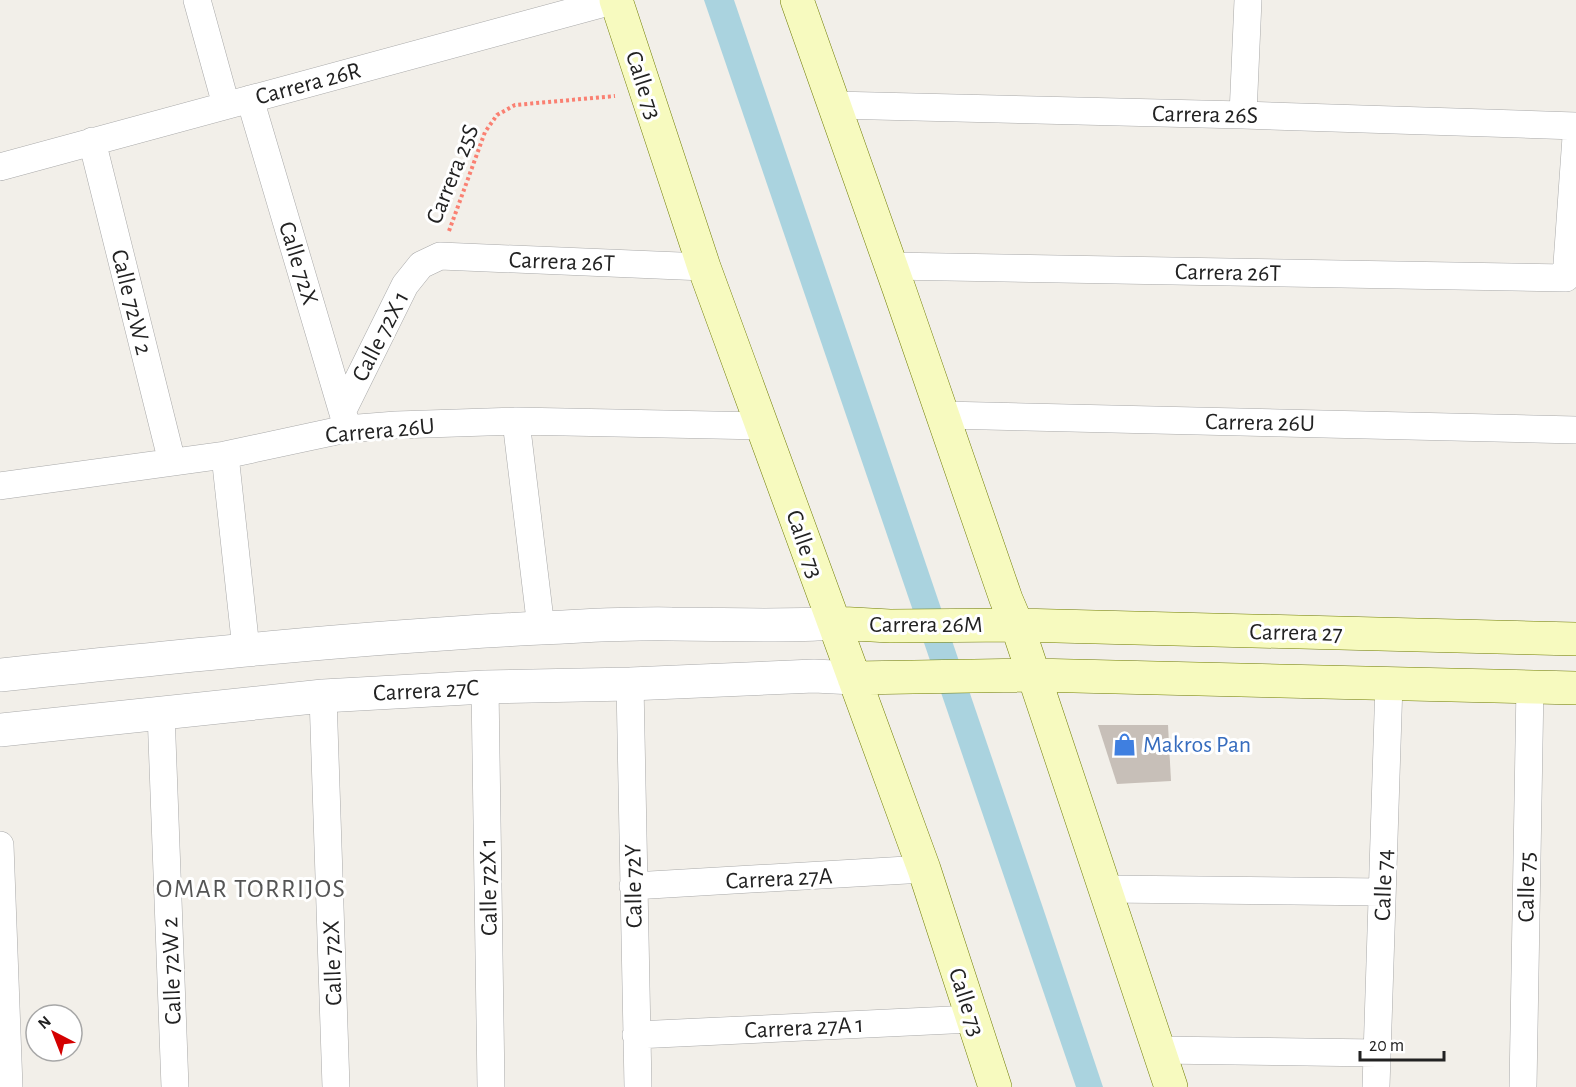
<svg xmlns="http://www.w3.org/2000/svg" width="1576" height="1087" viewBox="0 0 1576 1087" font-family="'Alegreya Sans',sans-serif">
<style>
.water{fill:#aad3df}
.building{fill:#c7bfb8}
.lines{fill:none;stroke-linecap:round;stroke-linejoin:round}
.minor-casing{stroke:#a9a9a9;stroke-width:28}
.tertiary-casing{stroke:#a9a9a9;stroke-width:34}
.secondary-casing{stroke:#707d05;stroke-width:34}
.path{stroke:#fa8072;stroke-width:4;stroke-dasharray:3 3;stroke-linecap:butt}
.minor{stroke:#fff;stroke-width:27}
.tertiary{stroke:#fff;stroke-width:33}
.secondary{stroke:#f7fabf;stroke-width:33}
.labels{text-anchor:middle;stroke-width:6;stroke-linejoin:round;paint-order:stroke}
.street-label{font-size:24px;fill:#222;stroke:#fff}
.shop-label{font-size:24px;fill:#366cbe;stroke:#fff;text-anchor:start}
.neighbourhood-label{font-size:26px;letter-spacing:1.5px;fill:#555;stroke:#fff}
</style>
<rect width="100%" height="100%" fill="#f2efe9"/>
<path class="water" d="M704,0h30l309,908 60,179h-27z"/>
<path class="building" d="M1098,725h70l3,56 -54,3z"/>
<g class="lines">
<defs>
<path id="minor" d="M197,0l29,105
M250,99l95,321
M834,105l409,10 333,11
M1243,115l5,-115
M92,141l80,321
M0,167l616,-167
M890,266l676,12 10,-141
M343,410l62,-125 16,-20 19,-9 264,11
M943,415l633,15
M516,421l25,207
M225,455l21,194
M0,486l225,-31 121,-26 50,-4 120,-4 247,5
M630,684l8,403
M485,687l6,400
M323,696l13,391
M161,712l14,375
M0,845l9,242
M633,886l291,-17
M1106,889l276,3
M636,1035l336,-16
M1158,1050l219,3
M1376,1087l13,-404
M1523,1087l7,-401"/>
<path id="tertiary" d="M0,675c180,-19 360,-38 541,-47 44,-2 88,-5 131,-4 55,0 109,3 163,-1
M0,730l323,-34 162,-9 145,-3 184,-8 40,2"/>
<path id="secondary" d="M616,0l88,267 220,602 71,218
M797,0c71,199 141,399 209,599l11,26 154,462
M835,623l55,3 127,-1 559,14
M854,678l178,-3 544,13"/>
</defs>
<use href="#minor" class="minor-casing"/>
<use href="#tertiary" class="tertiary-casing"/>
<use href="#secondary" class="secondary-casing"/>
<path class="path" d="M449,231l36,-99 12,-17 18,-10 100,-9"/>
<use href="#minor" class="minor"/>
<use href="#tertiary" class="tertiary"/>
<use href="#secondary" class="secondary"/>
</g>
<defs>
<symbol id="shop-bare" viewBox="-9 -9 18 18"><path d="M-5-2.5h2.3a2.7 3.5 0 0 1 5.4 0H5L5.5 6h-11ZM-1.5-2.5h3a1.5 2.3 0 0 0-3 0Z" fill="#3f7fe0" stroke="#fff" stroke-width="2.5" paint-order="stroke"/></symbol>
</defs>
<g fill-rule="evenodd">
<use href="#shop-bare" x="1108" y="728" width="33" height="33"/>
</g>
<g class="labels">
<g class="street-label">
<text transform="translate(308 83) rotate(-15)" y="8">Carrera 26R</text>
<text transform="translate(644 85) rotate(72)" y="8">Calle 73</text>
<text transform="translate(1205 114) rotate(1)" y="8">Carrera 26S</text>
<text transform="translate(452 174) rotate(-68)" y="8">Carrera 25S</text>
<text transform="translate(562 261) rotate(2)" y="8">Carrera 26T</text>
<text transform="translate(299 263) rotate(73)" y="8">Calle 72X</text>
<text transform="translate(1228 272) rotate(1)" y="8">Carrera 26T</text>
<text transform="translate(132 302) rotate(76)" y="8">Calle 72W 2</text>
<text transform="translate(380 336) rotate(-63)" y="8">Calle 72X 1</text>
<text transform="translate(1260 422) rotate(1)" y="8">Carrera 26U</text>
<text transform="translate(380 430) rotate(-5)" y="8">Carrera 26U</text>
<text transform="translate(805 544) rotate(71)" y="8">Calle 73</text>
<text x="926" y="632">Carrera 26M</text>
<text transform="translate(1296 632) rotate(1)" y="8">Carrera 27</text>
<text transform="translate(426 690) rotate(-3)" y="8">Carrera 27C</text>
<text transform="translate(779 878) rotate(-3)" y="8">Carrera 27A</text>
<text transform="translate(1383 885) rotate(-88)" y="8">Calle 74</text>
<text transform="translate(633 886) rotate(-91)" y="8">Calle 72Y</text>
<text transform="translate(488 887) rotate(-91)" y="8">Calle 72X 1</text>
<text transform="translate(1526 887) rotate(-89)" y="8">Calle 75</text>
<text transform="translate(332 963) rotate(-92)" y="8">Calle 72X</text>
<text transform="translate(171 971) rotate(-92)" y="8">Calle 72W 2</text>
<text transform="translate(967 1002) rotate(72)" y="8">Calle 73</text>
<text transform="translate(804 1027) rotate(-3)" y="8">Carrera 27A 1</text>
</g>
<g class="shop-label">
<text x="1143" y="752">Makros Pan</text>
</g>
<g class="neighbourhood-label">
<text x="251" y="897">OMAR TORRIJOS</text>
</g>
</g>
<g transform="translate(54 1033) rotate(318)"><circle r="28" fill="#ffffff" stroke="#a7a7a7" stroke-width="1.5"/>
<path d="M0-4.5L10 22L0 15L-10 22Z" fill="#d40000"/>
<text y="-9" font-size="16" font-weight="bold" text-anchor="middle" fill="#222222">N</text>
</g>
<path d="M1360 1051v9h84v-9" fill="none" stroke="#222222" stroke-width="3"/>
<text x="1369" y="1051" font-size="18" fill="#222222" stroke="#ffffff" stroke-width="4.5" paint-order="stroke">20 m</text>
</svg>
